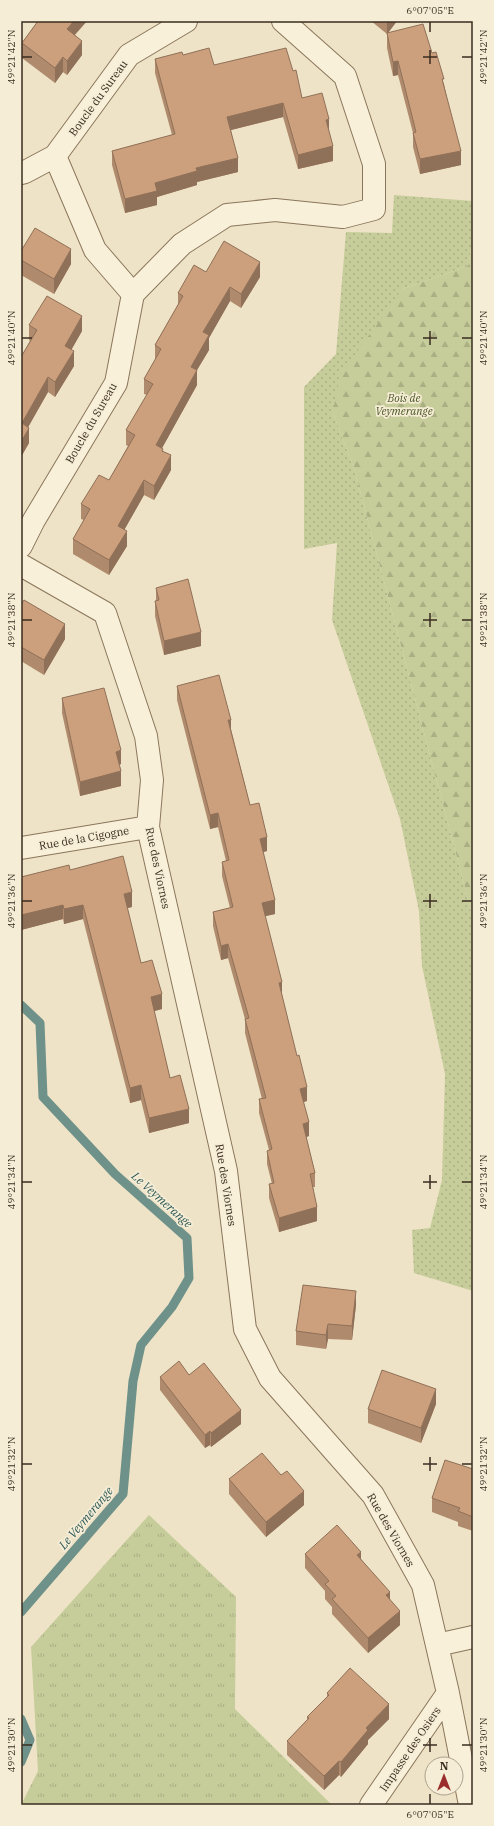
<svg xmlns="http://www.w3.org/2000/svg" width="494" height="1826" viewBox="0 0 494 1826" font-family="'IBM Plex Serif',serif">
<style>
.grass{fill:url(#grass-dots)}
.forest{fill:url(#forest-firs)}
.park{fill:url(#park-tufts)}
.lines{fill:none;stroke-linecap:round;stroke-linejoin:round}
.stream{stroke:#6e9189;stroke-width:9}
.minor-casing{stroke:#8a765c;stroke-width:24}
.minor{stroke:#f9f0da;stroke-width:22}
.wall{fill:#af8a6c}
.shaded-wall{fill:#8f7058}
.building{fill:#cca07d;stroke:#8f7058}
.ticks{fill:none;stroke:#3a2d20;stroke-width:1.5}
.labels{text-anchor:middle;stroke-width:3.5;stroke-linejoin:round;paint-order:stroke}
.street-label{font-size:11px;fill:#3a2d20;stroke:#f6edd6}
.park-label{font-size:11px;font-style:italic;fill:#495726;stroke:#f6edd6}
.water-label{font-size:12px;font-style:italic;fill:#2f5a58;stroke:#f6edd6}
.neatline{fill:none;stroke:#3a2d20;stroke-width:1.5}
.ticks-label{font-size:10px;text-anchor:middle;fill:#3a2d20}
</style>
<defs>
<pattern id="grass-dots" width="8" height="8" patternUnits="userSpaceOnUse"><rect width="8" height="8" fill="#c6cd9a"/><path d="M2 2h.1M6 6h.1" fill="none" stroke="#abb084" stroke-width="1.8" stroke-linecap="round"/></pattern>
<pattern id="forest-firs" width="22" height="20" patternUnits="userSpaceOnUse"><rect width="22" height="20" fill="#c6cd9a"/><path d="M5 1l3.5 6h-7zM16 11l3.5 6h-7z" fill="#abb084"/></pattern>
<pattern id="park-tufts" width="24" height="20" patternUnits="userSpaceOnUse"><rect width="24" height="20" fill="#c6cd9a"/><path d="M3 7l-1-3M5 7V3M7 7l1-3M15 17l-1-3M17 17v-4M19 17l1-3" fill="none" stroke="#abb084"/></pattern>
</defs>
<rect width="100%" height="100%" fill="#eee3c6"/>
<path class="grass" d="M394,195l79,6v37l-5,28 -66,23 -69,124 21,55 119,450v373l-59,-18 -2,-43 18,-2 12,-48 3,-106 -23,-108 -3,-55 -19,-92 -68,-199 5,-77 -33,6v-162l32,-33 10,-122 46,1z"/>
<path class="forest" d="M473,238v680l-119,-450 -21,-55 6,-36 63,-88 66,-23z"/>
<path class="park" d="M149,1515l87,82 -1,112 97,96h-311l17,-34 -7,-124z"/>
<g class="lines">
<path class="stream" d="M21,1005l19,18 3,74 72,77 72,64 2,40 -17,29 -31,38 -8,36 -10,113 -102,118
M21,1719l9,21 -9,22"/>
<defs>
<path id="minor" d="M55,156l40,94 38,44
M21,173l4,-1 30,-16 74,-101 57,-34
M21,546l13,-26 82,-137 17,-89 49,-50 45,-29 48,-5 68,7 31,-8v-45l-29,-88 -62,-55
M21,565l84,48 41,123 6,44 -4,47 78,344 19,158 25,49 103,117 50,90 25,108 22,112
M21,848l127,-21
M437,1645l36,-8
M371,1805l77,-112"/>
</defs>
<use href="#minor" class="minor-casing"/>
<use href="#minor" class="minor"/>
</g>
<path class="wall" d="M38,21h49l-12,14 7,20 -15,20 -4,-3 -8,11 -33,-25v-15z
M371,21h26l-9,12 44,20 12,31 17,81 -41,9 -7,-27v-14l-15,-58 -5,1 -6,-28v-14z
M183,55l31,10 79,6 9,27 27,34 4,29 -35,8 -15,-52 -52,13 7,42 -41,10v3l-40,12v8l-32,8 -13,-48v-14l60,-16 -17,-62v-14z
M21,251l50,13 -17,30 -33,-19z
M206,272l54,5 -19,31 -11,-7 -21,37v12l-12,20v15l-35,63 9,22 -17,30 -10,-5 -20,35 3,16 -18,29 -36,-21v-15l11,-19 -3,-1v-15l28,-24 19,-34 -2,-1v-15l21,-35 -3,-1v-15l11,-19v-15l23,-40v-12z
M29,325l53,6 -11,19 3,16 -19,31 -7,-5 -20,35 1,16 -8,14v-100l9,-16 -1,-1z
M156,588l45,58 -37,9 -9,-39v-15h1z
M21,605l44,34 -21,36 -23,-14z
M177,686l54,43 19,76 17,46 -4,1 12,62 -10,2 17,79 25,106 -4,1 6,34 -3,1 9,36v14h-2l4,34 -38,11 -10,-34v-14h3l-5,-20v-13l2,-1 -10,-37v-14h3l-17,-66v-14l-17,-61 -7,2 -8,-34v-14l17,-4 -8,-32v-14l4,-1 -8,-34 -8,2 -33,-129z
M62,698l59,66 -2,1 2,21 -41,10 -18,-83z
M70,870l62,37 -5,1 14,55 21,46 -8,2 16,67 19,45 -40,10 -8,-33 -11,3 -47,-184 -19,5 -1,-5 -42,11v-53z
M356,1305l-4,35 -24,-1 -2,10 -30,-4v-14z
M189,1375l52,49 -30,23 -1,-2 -5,3 -45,-58v-13z
M436,1404l-15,39 -53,-20v-14z
M473,1469v62l-15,-5v-4l-26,-10v-14z
M229,1479l75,26 -38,32 -37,-43z
M305,1554l56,5 29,40 10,26 -32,28 -36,-39v-7l-7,-8v-8l-20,-23z
M327,1693l62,26 -21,21v4l-27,33 -2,-2 -15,15 -37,-35v-14l20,-21v-3l20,-20z"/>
<path class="shaded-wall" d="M74,21h13l-20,22v-14z
M387,21h10l-10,13z
M82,41v14l-15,20v-14z
M63,57v15l-8,11v-15z
M398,61v14l-5,1v-14z
M283,103v14l-56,14v-14z
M329,119v15l-3,-14z
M333,146v15l-35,8v-14z
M461,151v14l-41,9v-15z
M238,158v14l-41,10v3l-40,12v8l-32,8v-14l30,-16 41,-15z
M71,249v15l-17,30v-15z
M260,262v15l-19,31v-14z
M230,287v14l-21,37v12l-12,20v15l-41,74v-14l35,-78 12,-35z
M82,316v15l-17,30v-15z
M74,351v15l-19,31v-15z
M48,377v15l-26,46v-15z
M29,428v15l-8,14v-15z
M171,455v15l-17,30v-14z
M144,480v15l-26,46v-15z
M127,531v15l-18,29v-15z
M65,624v15l-21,36v-15z
M201,632v14l-37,9v-14z
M228,720h3v14z
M121,750v14l-5,2v-14z
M121,771v15l-41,10v-14z
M218,813v14l-8,2v-14z
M267,837v14l-7,2v-14z
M132,892v15l-8,2v-15z
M275,900v14l-13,3v-14z
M63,905v14l-42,11v-15z
M83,905v14l-19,5v-15z
M228,944v14l-7,2v-14z
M282,982v14l-3,-13z
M162,994v15l-11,3v-15z
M141,1085v15l-11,3v-15z
M307,1087v14l-7,2v-14z
M189,1109v14l-40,10v-15z
M309,1122v14l-6,2v-14z
M317,1207v14l-38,11v-14z
M356,1291v14l-4,35v-14z
M328,1324v15l-2,10v-14z
M436,1389v15l-15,39v-15z
M241,1410v14l-30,23v-14z
M210,1431v14l-5,3v-13z
M304,1491v14l-38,32v-15z
M361,1552v14l-4,-11z
M390,1592v14l-4,-11z
M400,1611v14l-32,28v-15z
M389,1704v15l-21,21v4l-27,33v-15l25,-34z
M339,1761v14l-15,15v-14z"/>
<path class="building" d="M38,21h36l-7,8 15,12 -15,20 -4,-4 -8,11 -33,-25z
M423,24l9,29 4,-1 8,27h-2l19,72 -41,8 -7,-26 3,-1 -11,-44 -7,-27 -5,1 -6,-29z
M209,48l5,17 72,-17 7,23 3,-1 6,28 20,-5 7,26 -3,1 7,26 -35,9 -15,-52 -56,14 11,41 -42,10 1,3 -42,12 2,8 -32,8 -13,-48 63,-17 -20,-75 27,-7 1,3z
M35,228l36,21 -17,30 -33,-19v-9z
M224,241l36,21 -19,32 -11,-7 -27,45 6,3 -18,32 6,3 -41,75 7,4 -1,2 9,4 -17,31 -10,-6 -26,46 9,5 -18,29 -36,-21 17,-30 -9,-5 18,-29 10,5 26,-45 -9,-5 27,-46 -9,-5 17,-30 -6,-4 28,-49 -5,-3 16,-28 12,7z
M47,296l35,20 -17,30 9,5 -19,31 -7,-5 -26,46 7,5 -8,14v-85l16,-27 -8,-5z
M188,579l13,53 -37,9 -9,-40 4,-1 -3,-12z
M24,600l41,24 -21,36 -23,-13v-42z
M219,675l12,45h-3l22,85 9,-2 8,34 -7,2 15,61 -13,3 20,79 -3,1 18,73 2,-1 8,32 -7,2 9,33 -6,2 12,49 -5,1 7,33 -38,11 -10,-34 5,-1 -7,-32 5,-2 -13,-50 7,-1 -21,-79 4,-1 -21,-74 -7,2 -8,-34 20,-5 -11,-45 7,-2 -11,-47 -8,2 -33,-129z
M104,688l17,62 -5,2 5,19 -41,11 -18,-84z
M123,856l9,36 -8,2 17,69 11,-3 10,34 -11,3 19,81 10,-3 9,34 -40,9 -8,-33 -11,3 -47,-183 -19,4 -1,-4 -42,10v-38l48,-12 1,5z
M303,1285l53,6 -4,35 -24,-2 -2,11 -30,-4z
M179,1361l10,14 15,-12 37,47 -30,23 -1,-2 -5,4 -45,-58z
M382,1370l54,19 -15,39 -53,-19z
M262,1453l19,22 6,-4 17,20 -38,31 -37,-43z
M445,1460l28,9v48l-15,-6 2,-3 -28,-10z
M337,1525l24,27 -4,3 33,37 -4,3 14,16 -32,27 -36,-39 4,-3 -11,-12 4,-3 -24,-27z
M350,1668l39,36 -23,24 2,2 -27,32 -2,-1 -15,15 -37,-35 22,-23 -2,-1 22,-22 -2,-2z"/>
<path class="ticks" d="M430,22v10M430,50v14M22,57h10M423,57h14M462,57h10M430,331v14M22,338h10M423,338h14M462,338h10M430,613v14M22,620h10M423,620h14M462,620h10M430,894v14M22,901h10M423,901h14M462,901h10M430,1175v14M22,1182h10M423,1182h14M462,1182h10M430,1457v14M22,1464h10M423,1464h14M462,1464h10M430,1738v14M22,1745h10M423,1745h14M462,1745h10M430,1794v10"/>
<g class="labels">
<g class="street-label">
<text transform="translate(98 98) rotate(-54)" y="4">Boucle du Sureau</text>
<text transform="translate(91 423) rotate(-60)" y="4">Boucle du Sureau</text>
<text transform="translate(84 838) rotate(-10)" y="4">Rue de la Cigogne</text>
<text transform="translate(158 868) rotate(78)" y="4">Rue des Viornes</text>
<text transform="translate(226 1185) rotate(81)" y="4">Rue des Viornes</text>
<text transform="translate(391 1530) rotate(60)" y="4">Rue des Viornes</text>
<text transform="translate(410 1749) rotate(-56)" y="4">Impasse des Osiers</text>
</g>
<g class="park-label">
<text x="404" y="402">Bois de<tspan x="404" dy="13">Veymerange</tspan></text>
</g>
<g class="water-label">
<text transform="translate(162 1200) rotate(42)" y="4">Le Veymerange</text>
<text transform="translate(86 1518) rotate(-50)" y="4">Le Veymerange</text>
</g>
</g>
<rect width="494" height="1826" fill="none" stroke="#f6edd6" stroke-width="44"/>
<g transform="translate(444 1776)"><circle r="19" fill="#f6edd6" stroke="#aba08d"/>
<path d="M0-3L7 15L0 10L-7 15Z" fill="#992e2c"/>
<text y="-6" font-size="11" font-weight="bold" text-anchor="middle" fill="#3a2d20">N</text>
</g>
<rect x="22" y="22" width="450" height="1782" class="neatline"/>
<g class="ticks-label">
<text x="430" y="14">6°07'05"E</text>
<text transform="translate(11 57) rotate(-90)" y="4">49°21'42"N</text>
<text transform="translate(483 57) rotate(-90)" y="4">49°21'42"N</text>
<text transform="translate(11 338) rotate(-90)" y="4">49°21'40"N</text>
<text transform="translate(483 338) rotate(-90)" y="4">49°21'40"N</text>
<text transform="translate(11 620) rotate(-90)" y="4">49°21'38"N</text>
<text transform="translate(483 620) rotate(-90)" y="4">49°21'38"N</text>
<text transform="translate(11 901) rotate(-90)" y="4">49°21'36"N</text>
<text transform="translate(483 901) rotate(-90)" y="4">49°21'36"N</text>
<text transform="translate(11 1182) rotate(-90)" y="4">49°21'34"N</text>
<text transform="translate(483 1182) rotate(-90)" y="4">49°21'34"N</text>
<text transform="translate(11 1464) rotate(-90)" y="4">49°21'32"N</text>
<text transform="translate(483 1464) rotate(-90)" y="4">49°21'32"N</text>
<text transform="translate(11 1745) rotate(-90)" y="4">49°21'30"N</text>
<text transform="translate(483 1745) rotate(-90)" y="4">49°21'30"N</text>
<text x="430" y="1818">6°07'05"E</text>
</g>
</svg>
